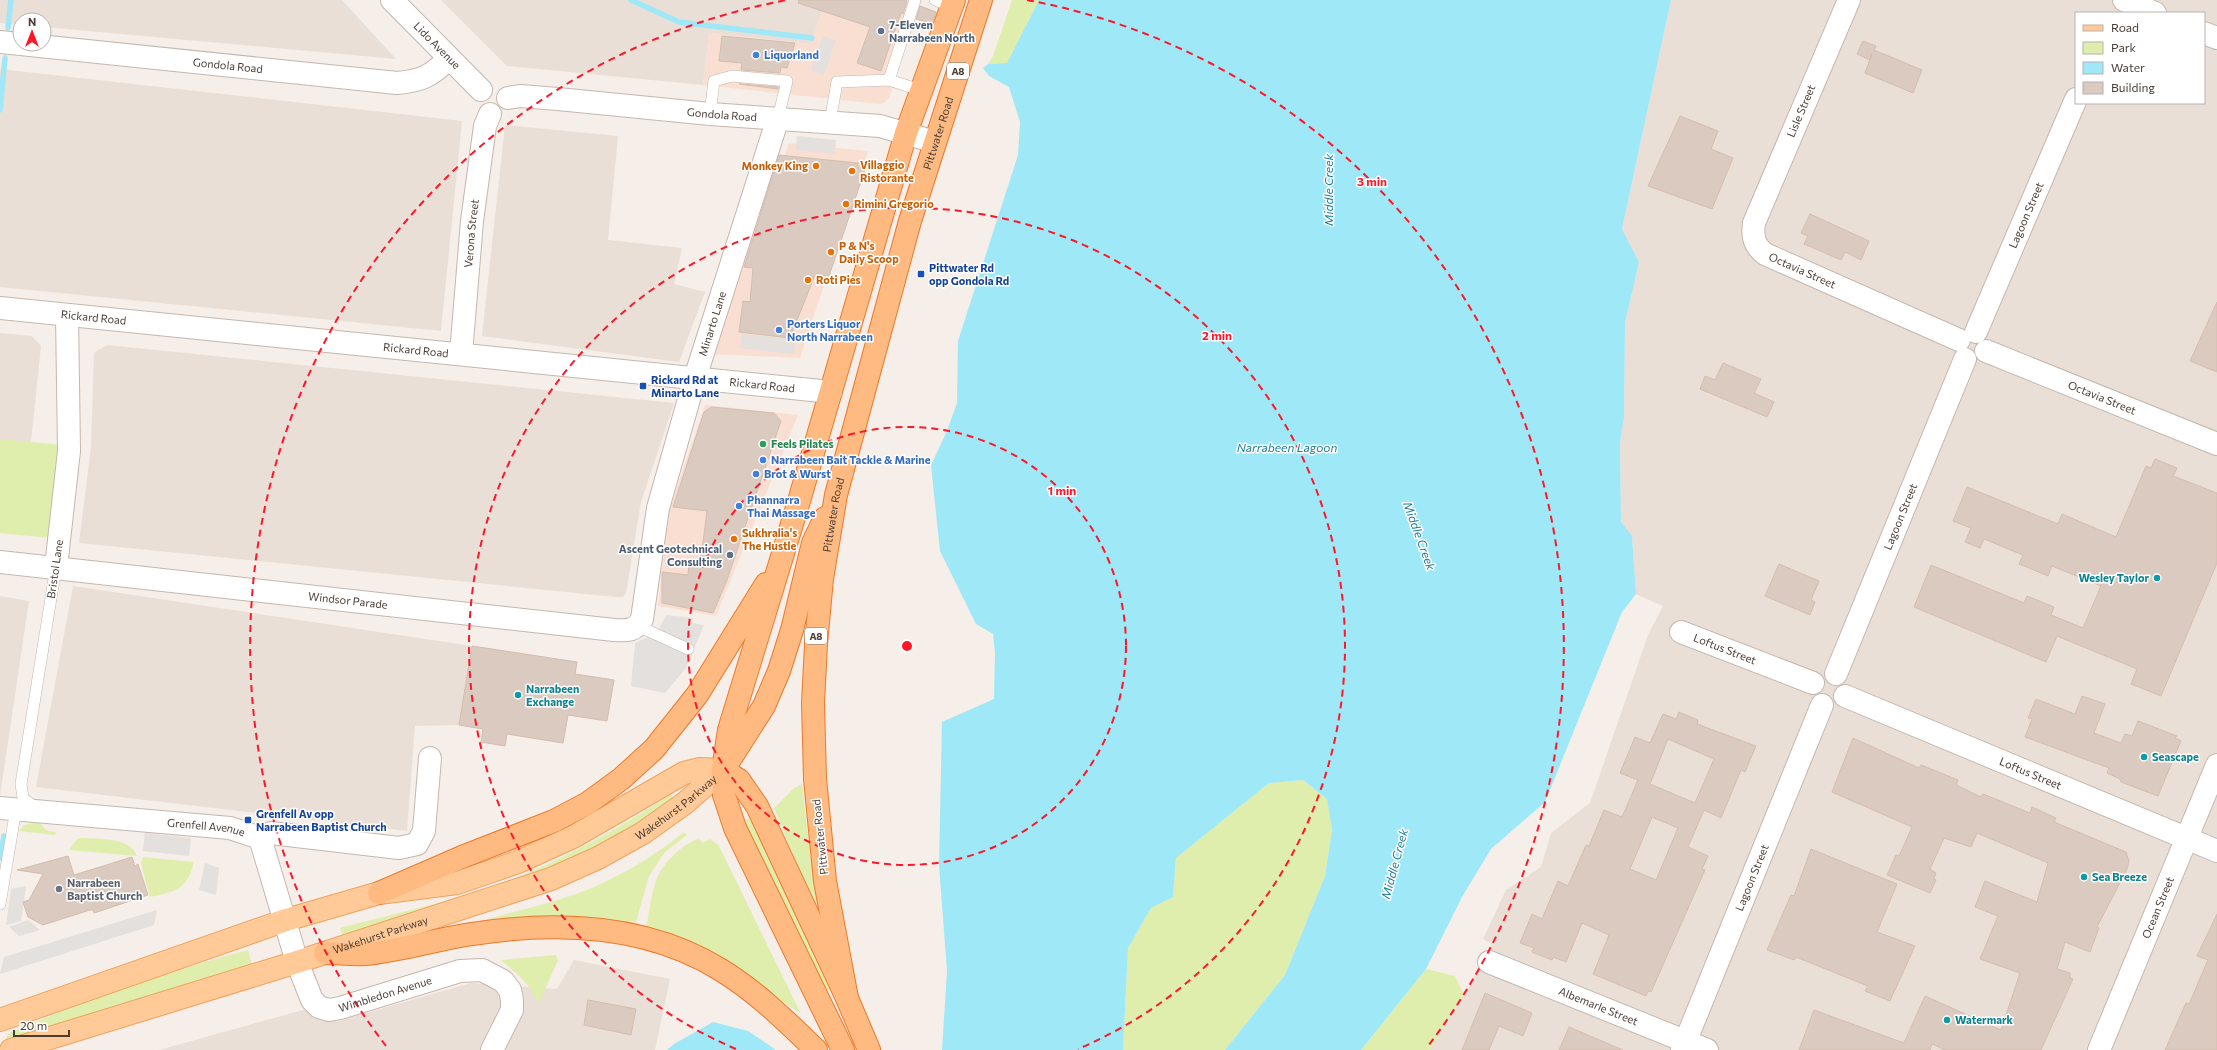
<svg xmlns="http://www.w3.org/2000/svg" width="2217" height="1050" viewBox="0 0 2217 1050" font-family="Commissioner,sans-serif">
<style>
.residential{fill:#eadfd6;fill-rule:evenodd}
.commercial{fill:#f9dfd2}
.green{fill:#dfeead}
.parking{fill:#e3e0dd}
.water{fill:#9fe8f8}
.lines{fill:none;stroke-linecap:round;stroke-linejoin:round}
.stream{stroke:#9fe8f8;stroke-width:5.5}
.building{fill:#dbcabf;stroke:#d4bdaf;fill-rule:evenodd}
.service-casing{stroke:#c5b7ad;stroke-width:12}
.minor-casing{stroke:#c5b7ad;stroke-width:24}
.tertiary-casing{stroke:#c5b7ad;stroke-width:24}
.primary-casing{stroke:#f0a25c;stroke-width:24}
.trunk-casing{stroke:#ed792b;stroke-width:24}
.service{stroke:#fff;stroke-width:11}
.minor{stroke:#fff;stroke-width:22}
.tertiary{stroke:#fff;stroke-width:22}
.primary{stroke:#ffca98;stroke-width:22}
.trunk{stroke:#ffba81;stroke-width:22}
.ring{fill:none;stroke:#ff1628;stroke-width:2;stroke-dasharray:7 5}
.service-dot{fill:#5c6f8a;stroke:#fff;stroke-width:1.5}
.shop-dot{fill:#3f7fe0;stroke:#fff;stroke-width:1.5}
.food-dot{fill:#e8710a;stroke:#fff;stroke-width:1.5}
.transit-dot{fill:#1a4fb4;stroke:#fff;stroke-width:1.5}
.leisure-dot{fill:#2e9e5b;stroke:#fff;stroke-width:1.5}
.culture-dot{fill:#0f9aa8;stroke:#fff;stroke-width:1.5}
.worship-dot{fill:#6b7280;stroke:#fff;stroke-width:1.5}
.labels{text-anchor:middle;stroke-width:3;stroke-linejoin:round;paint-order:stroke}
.shield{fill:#fff;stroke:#807772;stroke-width:1}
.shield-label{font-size:10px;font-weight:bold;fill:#4a3d36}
.service-label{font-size:11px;font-weight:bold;fill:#4e5e75;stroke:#fff;text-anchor:start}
.street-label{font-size:11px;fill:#4a3d36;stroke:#fff}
.shop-label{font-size:11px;font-weight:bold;fill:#366cbe;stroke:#fff;text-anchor:start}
.food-label{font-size:11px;font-weight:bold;fill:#c56008;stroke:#fff;text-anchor:start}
.transit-label{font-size:11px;font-weight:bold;fill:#164399;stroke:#fff;text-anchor:start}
.leisure-label{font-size:11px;font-weight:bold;fill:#27864d;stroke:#fff;text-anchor:start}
.culture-label{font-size:11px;font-weight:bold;fill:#0d838f;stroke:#fff;text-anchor:start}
.worship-label{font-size:11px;font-weight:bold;fill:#5b616d;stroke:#fff;text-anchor:start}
.water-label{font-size:12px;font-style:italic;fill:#1e7e96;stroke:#fff}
.centre{fill:#ff1628;stroke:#fff;stroke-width:2}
.ring-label{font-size:12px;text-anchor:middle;font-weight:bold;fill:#ff1628;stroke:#fff;stroke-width:3;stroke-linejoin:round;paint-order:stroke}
</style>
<rect width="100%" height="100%" fill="#f6eee8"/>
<path class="residential" d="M0,0h342l54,59 -352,-32v-7h-24v5l-20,-2z
M441,0h385l-15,44 -102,-11 -6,52 -196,-19z
M1671,0h546v1050h-788l35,-55 28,-51 -9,-5 23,-49 35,-23 10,-34 39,-30 58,-168 15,-29 -27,-12 -4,-57 -11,-15 -1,-80 4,-25 1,-94 14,-61 -17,-33zM2076,13h128v90h-128z
M0,69l462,52 -21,210 -441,-44z
M505,125l113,11 -10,104 74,8 -8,36 31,8 -26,70 -197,-26z
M0,333l32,3 9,10 -10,96 -31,-2z
M107,345l567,58 -33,99 -15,91 -3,4h-7l-537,-54 12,-96 3,-94z
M73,586l399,60 -13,79 -44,1 -8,105 -371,-44z
M0,596l29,5 -29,195z
M574,960l96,19 -15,71h-496l151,-42 28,13 133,-38 86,6z"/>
<path class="commercial" d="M826,0h96l-33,98 -5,5 -6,1 -175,-19 6,-52 102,11z
M789,143l79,8 -68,207 -93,-4z
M705,405l93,10 -82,201 -58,-10 10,-93z"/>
<path class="green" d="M1012,0h27l-32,63 -19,1 5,-8z
M0,439l62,6 -12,93 -50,-5z
M1303,780l24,19 5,31 -7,46 -40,99 -60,75h-102l5,-102 23,-40 22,-11 3,-39 93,-75z
M802,784l10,85 9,54 -47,-115 19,-19z
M671,794l3,6 -25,20 -63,36 -243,82 -3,-10c56,-15 114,-27 168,-47 58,-23 111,-52 163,-87z
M749,818l13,24 68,147 -3,2 -83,-170z
M37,822l4,2 6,7 9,1 -1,3 -36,-4 5,-6z
M684,832l3,3 -22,17 -16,24 -13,46 -7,-1 -1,5 -146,-2v-3c32,-10 64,-16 94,-27 39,-14 76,-36 108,-62z
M81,838c16,1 50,-1 56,18l-68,-6 8,-11z
M699,839l4,4 7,-4 9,7 82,168 -58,-40 -97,-45c3,-16 5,-35 11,-51 6,-15 26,-35 42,-39z
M143,857l51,5c-7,28 -18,29 -44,35l-9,-34z
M248,950l4,16 -245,75 -1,-2 2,-5c77,-34 158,-62 240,-84z
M556,955l2,5 -18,41 -3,1c-7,-19 -21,-29 -36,-42z
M1426,969l29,7 9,19 -35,55h-68z"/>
<path class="parking" d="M823,36l13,4 -12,35 -13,-5z
M797,136l39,4 -1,14 -39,-4z
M742,334l54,5 -2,15 -54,-6z
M666,615l27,3 -1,5 12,2 -18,43 -21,25 -34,-7 4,-43 22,-10z
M145,833l46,5 -2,18 -46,-5z
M205,863l14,5 -3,27 -17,-5z
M26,886l-5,35 -15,4 5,-36z
M157,910l-3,15 -154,49 4,-17z
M28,920l12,10 -21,6 -10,-9z"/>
<path class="water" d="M1039,0h632l-49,229 17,33 -14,61 -1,94 -4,25 1,80 11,14 4,58 -14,18 -77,190 -54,47 -29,48 -36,72 -65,81h-136l60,-75 40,-99 7,-46 -5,-31 -24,-19 -34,3 -93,75 -3,39 -22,11 -23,40 -5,102h-181l5,-79 -8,-106 3,-143 52,-23 1,-46 -2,-19 -17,-10 -36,-73 -9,-86 16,-34 10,-28 1,-62 60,-186 2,-33 -11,-35 -20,-11 -6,-8 5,-4 19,-1z
M713,1022l35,9 28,19h-109l7,-6z"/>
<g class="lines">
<path class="stream" d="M631,0l48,22 133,16
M8,28l3,-28
M0,110l5,-52
M0,858l4,-22"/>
</g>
<path class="building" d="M799,0h106l2,1 -4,13 -2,-1 -20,58 -24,-8 13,-36 -72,-24z
M920,6l16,6 -4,12 -16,-5z
M722,36l73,7 -8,25 -6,-1 -1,6 -39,-3 1,-7 -23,-2z
M1863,41l13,5 -2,4 48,20 -9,23 -48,-20 7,-19 -2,6 -13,-6z
M739,84h1l38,3v2z
M1680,116l38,15 -7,18 22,9 -21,51 -64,-23z
M779,155l88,9 -38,112 -14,-1 -25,63 -51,-6 4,-31 7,1 3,-34 -9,-1z
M1810,214l59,27 -8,19 -16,-8 -4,8 -37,-16 4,-8 -7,-3z
M2217,302v70l-27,-11z
M1723,363l38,16 -7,14 20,9 -7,15 -67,-28 5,-13 10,4z
M711,407l63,6 7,8 -54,159 -14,33 -51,-10v-31l26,3 1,-11 11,1 7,-54 -34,-4 31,-95z
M2155,459l22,9 -4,8 44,17v70l-56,133 -30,-12 6,-15 -80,-33 -11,26 -132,-55 17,-42 93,38 3,-7 27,11 -3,8 32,13 18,-42 -49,-20 -4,10 -29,-12 4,-9 -39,-16 -4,9 -15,-6 6,-14 -18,-7 14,-34 91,37 4,-10 54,23 30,-71 5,2z
M1779,564l40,17 -8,19 4,2 -5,13 -45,-19z
M472,646l105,16 -2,12 39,6 -7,41 -39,-6 -5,28 -56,-9 -2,12 -24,-4 2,-13 -24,-4z
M2082,696l23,8 -11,29 27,10 4,-9 7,2 6,-15 39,15 -2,2 6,3 -23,55 -37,-14 -1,-3 -13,-6 2,-5 -84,-31 7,-18 -4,-1 8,-19 39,15z
M1679,712l19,8 -1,4 59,22 -11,26 -4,-2 -20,48 -17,-8 -16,37 20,9 -6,13 3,1 -54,122 -3,-1 -2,5 -53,-22 16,-39 -27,-12 -16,39 -13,-5 -1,3 -20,-8 2,-4 -14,-5 12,-29 10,5 16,-38 10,5 18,-41 3,1 15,-36 18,7 16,-37 -18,-7 15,-36 15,6 13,-29 13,5zM1668,739l46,20 -19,44 -45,-19zM1652,817l26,11 -22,52 -26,-11z
M1853,738l66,30 2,-3 37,15 -2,5 25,12 2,-3 47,19 2,-6 24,11 -2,4 72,30 3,9 -2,8 -30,58 2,1 -9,24 -25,-10 -8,27 13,4v5l3,1 -32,71h-96l-13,-6 -2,6h-131l15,-40 90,33 21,-47 76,34 19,-57 -40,-14 18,-43 -23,-9 10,-26 52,21 11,-39 -71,-30 -6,14 -27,-9 -14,31 6,4 -2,6 2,1 -6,13 -43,-18 9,-20 3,1 13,-29 -80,-35z
M1811,849l86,35 -20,48 38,14 -25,55 -25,-10 3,-5 -72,-29 -2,3 -27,-10 24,-55 3,1z
M68,856l6,19 58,-18 3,9 3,-2 10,31 -54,18 -1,-3h-3l-47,15 -15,-8 -5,-15 6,-2 14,-26 -26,-4z
M2217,914v136h-52l21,-47 3,1 19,-44 -11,-4z
M1485,993l47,20 -9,23 -24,-10 -10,24h-27z
M588,1000l48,9 -5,26 -47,-10z
M1569,1027l54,23h-64z"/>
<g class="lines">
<defs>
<path id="service" d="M935,0l17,7
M889,80l26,-80
M710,114l4,-33 18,-5 55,5 -9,37
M830,122l7,-40 52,-2 31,10
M638,626l50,23
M36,808l-13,-10 -2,-14 35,-217
M0,904l16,-95"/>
<g id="minor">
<path id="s1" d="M392,0l89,90"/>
<path id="s2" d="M1849,0l-95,223c-2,14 0,22 11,31l194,86"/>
<path d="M2124,0l31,13"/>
<path d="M2204,33l13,5"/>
<path id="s3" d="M0,42l397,41c24,-2 35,-7 52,-25"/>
<path id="s4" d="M508,98l12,-2 38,3 152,15 170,12 55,16"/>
<path id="s5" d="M1976,332l100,-233"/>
<path id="s6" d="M1986,351l231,93"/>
<path id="s7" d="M461,354l11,-133 13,-95 5,-12"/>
<path id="s8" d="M695,378l83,-260"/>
<path d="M56,567l13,-116 -2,-136"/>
<path id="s9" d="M1681,632l132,51"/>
<path id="s10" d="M1836,674l129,-315"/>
<path id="s11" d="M1845,696l372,155"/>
<path id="s12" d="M0,808l230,20 30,10 11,-5 128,15 18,-4 7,-13 6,-73"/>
<path id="s13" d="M260,838l37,124 15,38 7,7 10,3 11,-2 120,-37 22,-1 21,11 7,9 2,10v10l-20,40"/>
<path id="s14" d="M1489,962l218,88"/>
<path id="s15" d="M1682,1050l140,-345"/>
</g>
<g id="tertiary">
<path id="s16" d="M0,308l831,84"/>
<path id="s17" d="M0,562l614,68c13,1 22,1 28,-11l16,-111 37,-130"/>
<path id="s18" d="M2099,1050l118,-285"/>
</g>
<g id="primary">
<path d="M0,1020l286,-100 93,-27 78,-10 61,-21 55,-25 111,-64 16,-4 23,1"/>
<path id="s19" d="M11,1050l286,-88 254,-83 47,-21 45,-25 42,-30 38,-33"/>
</g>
<g id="trunk">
<path d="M727,764l37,-58 15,-35 13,-41 21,-87 12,-25"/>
<path d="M723,770l16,10 18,26 90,192 22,52"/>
<path d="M379,893l83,-36 92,-36 34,-18 33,-24 33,-30 43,-54 69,-111"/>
<path d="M325,953c13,0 27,2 40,1 36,-3 71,-15 107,-20 84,-13 175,-10 249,36 36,22 65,51 95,80"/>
<path id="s20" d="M847,998l-22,-117 -10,-102 -2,-76 3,-59 6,-65 14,-84 74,-274 71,-221"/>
<path d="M843,1050l-108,-222 -11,-33 -1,-25 6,-40 70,-229 107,-368 48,-133"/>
</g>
</defs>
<use href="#service" class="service-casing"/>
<use href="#minor" class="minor-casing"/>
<use href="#tertiary" class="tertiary-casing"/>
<use href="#primary" class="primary-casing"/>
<use href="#trunk" class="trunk-casing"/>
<use href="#service" class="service"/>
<use href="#minor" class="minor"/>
<use href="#tertiary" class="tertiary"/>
<use href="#primary" class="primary"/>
<use href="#trunk" class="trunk"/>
</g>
<g class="ring">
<circle cx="907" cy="646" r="219"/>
<path d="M736 1049A438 438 0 1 1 1078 1049"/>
<path d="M386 1046A657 657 0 0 1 787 0M1027 0A657 657 0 0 1 1428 1046"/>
</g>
<g class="service-dot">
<circle cx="881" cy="31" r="4"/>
<circle cx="730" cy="555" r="4"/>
</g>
<g class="shop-dot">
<circle cx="756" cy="55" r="4"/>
<circle cx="779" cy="330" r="4"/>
<circle cx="763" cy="460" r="4"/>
<circle cx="756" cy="474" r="4"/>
<circle cx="739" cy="506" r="4"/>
</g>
<g class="food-dot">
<circle cx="816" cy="166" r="4"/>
<circle cx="852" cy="171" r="4"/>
<circle cx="846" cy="204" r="4"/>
<circle cx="831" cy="252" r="4"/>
<circle cx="808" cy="280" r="4"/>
<circle cx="734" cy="539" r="4"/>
</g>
<g class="transit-dot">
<rect x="917" y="270" width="8" height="8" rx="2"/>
<rect x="639" y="382" width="8" height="8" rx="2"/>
<rect x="244" y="816" width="8" height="8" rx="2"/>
</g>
<circle class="leisure-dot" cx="763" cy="444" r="4"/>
<g class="culture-dot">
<circle cx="2157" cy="578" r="4"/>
<circle cx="518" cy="695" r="4"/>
<circle cx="2144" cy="757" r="4"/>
<circle cx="2084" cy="877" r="4"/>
<circle cx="1947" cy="1020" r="4"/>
</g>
<circle class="worship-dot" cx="59" cy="889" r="4"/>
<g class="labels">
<g class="shield">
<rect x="947" y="63" width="22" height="16" rx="3"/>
<rect x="805" y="628" width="22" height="16" rx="3"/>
</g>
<g class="shield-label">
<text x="958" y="75">A8</text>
<text x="816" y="640">A8</text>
</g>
<g class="service-label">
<text x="889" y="29">7-Eleven<tspan x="889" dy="13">Narrabeen North</tspan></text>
<text x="722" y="553" text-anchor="end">Ascent Geotechnical<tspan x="722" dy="13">Consulting</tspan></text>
</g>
<g class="street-label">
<text dy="4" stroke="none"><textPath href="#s1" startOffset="64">Lido Avenue</textPath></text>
<text dy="4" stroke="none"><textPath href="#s3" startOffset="229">Gondola Road</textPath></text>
<text transform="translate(1801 111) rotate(-67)" y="4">Lisle Street</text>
<text dy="4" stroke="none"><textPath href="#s4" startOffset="215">Gondola Road</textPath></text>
<text dy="4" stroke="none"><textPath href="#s20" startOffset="883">Pittwater Road</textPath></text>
<text dy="4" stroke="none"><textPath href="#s5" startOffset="127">Lagoon Street</textPath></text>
<text dy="4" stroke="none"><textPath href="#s7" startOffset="121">Verona Street</textPath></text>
<text dy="4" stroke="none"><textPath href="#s2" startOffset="318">Octavia Street</textPath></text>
<text dy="4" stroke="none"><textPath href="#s16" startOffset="94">Rickard Road</textPath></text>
<text dy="4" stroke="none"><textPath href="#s8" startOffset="57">Minarto Lane</textPath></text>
<text dy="4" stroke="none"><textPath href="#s16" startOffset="418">Rickard Road</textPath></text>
<text dy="4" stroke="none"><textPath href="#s16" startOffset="766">Rickard Road</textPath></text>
<text dy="4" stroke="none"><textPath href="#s6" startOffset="125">Octavia Street</textPath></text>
<text dy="4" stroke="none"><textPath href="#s20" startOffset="487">Pittwater Road</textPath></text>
<text dy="4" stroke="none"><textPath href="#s10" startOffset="170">Lagoon Street</textPath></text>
<text transform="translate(55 569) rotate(-82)" y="4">Bristol Lane</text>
<text dy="4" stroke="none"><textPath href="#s17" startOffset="350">Windsor Parade</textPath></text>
<text dy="4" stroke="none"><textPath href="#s9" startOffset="47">Loftus Street</textPath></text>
<text dy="4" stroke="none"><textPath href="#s11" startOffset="201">Loftus Street</textPath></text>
<text dy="4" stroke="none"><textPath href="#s19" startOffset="711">Wakehurst Parkway</textPath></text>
<text dy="4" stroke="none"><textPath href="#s12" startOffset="207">Grenfell Avenue</textPath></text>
<text transform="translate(820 837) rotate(-96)" y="4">Pittwater Road</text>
<text dy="4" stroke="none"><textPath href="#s15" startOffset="186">Lagoon Street</textPath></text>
<text dy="4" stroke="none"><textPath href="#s18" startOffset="154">Ocean Street</textPath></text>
<text dy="4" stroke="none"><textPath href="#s19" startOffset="387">Wakehurst Parkway</textPath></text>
<text dy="4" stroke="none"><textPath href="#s13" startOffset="249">Wimbledon Avenue</textPath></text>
<text dy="4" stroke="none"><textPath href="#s14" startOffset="118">Albemarle Street</textPath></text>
</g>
<g class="shop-label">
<text x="764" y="59">Liquorland</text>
<text x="787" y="328">Porters Liquor<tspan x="787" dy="13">North Narrabeen</tspan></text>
<text x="771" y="464">Narrabeen Bait Tackle &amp; Marine</text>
<text x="764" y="478">Brot &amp; Wurst</text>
<text x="747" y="504">Phannarra<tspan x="747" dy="13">Thai Massage</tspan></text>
</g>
<g class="food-label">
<text x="860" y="169">Villaggio<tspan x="860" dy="13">Ristorante</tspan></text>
<text x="808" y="170" text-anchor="end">Monkey King</text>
<text x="854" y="208">Rimini Gregorio</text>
<text x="839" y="250">P &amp; N's<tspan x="839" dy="13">Daily Scoop</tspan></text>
<text x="816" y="284">Roti Pies</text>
<text x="742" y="537">Sukhralia's<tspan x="742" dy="13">The Hustle</tspan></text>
</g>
<g class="transit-label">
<text x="929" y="272">Pittwater Rd<tspan x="929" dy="13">opp Gondola Rd</tspan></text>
<text x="651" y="384">Rickard Rd at<tspan x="651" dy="13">Minarto Lane</tspan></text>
<text x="256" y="818">Grenfell Av opp<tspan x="256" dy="13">Narrabeen Baptist Church</tspan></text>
</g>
<g class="leisure-label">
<text x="771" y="448">Feels Pilates</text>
</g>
<g class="culture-label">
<text x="2149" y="582" text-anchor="end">Wesley Taylor</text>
<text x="526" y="693">Narrabeen<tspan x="526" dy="13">Exchange</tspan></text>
<text x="2152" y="761">Seascape</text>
<text x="2092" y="881">Sea Breeze</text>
<text x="1955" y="1024">Watermark</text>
</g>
<g class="worship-label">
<text x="67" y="887">Narrabeen<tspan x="67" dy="13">Baptist Church</tspan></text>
</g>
<g class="water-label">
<text transform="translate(1329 190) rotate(-90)" y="4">Middle Creek</text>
<text x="1287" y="452">Narrabeen Lagoon</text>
<text transform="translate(1419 536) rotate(70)" y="4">Middle Creek</text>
<text transform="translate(1395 864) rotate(-75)" y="4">Middle Creek</text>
</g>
</g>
<circle cx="907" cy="646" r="6" class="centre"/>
<g class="ring-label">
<text x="1372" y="186">3 min</text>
<text x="1217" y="340">2 min</text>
<text x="1062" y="495">1 min</text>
</g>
<rect x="2075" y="12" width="130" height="92" fill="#ffffff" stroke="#b7b1af"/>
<rect x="2083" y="25" width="20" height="6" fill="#ffca98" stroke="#b7b1af"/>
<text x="2111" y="32" font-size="12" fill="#4a3d36">Road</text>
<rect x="2083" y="42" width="20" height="12" fill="#dfeead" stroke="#b7b1af"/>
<text x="2111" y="52" font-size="12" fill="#4a3d36">Park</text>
<rect x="2083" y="62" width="20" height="12" fill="#9fe8f8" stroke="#b7b1af"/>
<text x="2111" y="72" font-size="12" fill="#4a3d36">Water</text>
<rect x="2083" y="82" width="20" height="12" fill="#dbcabf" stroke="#b7b1af"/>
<text x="2111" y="92" font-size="12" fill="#4a3d36">Building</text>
<g transform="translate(32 32)"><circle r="19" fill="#ffffff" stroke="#b7b1af"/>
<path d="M0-3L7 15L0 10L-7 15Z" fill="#ff1628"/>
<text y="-6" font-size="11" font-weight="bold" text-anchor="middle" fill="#4a3d36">N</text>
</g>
<path d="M14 1030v6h55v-6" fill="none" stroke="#4a3d36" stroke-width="2"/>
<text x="20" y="1030" font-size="12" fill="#4a3d36" stroke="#ffffff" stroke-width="3" paint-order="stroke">20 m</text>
</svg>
